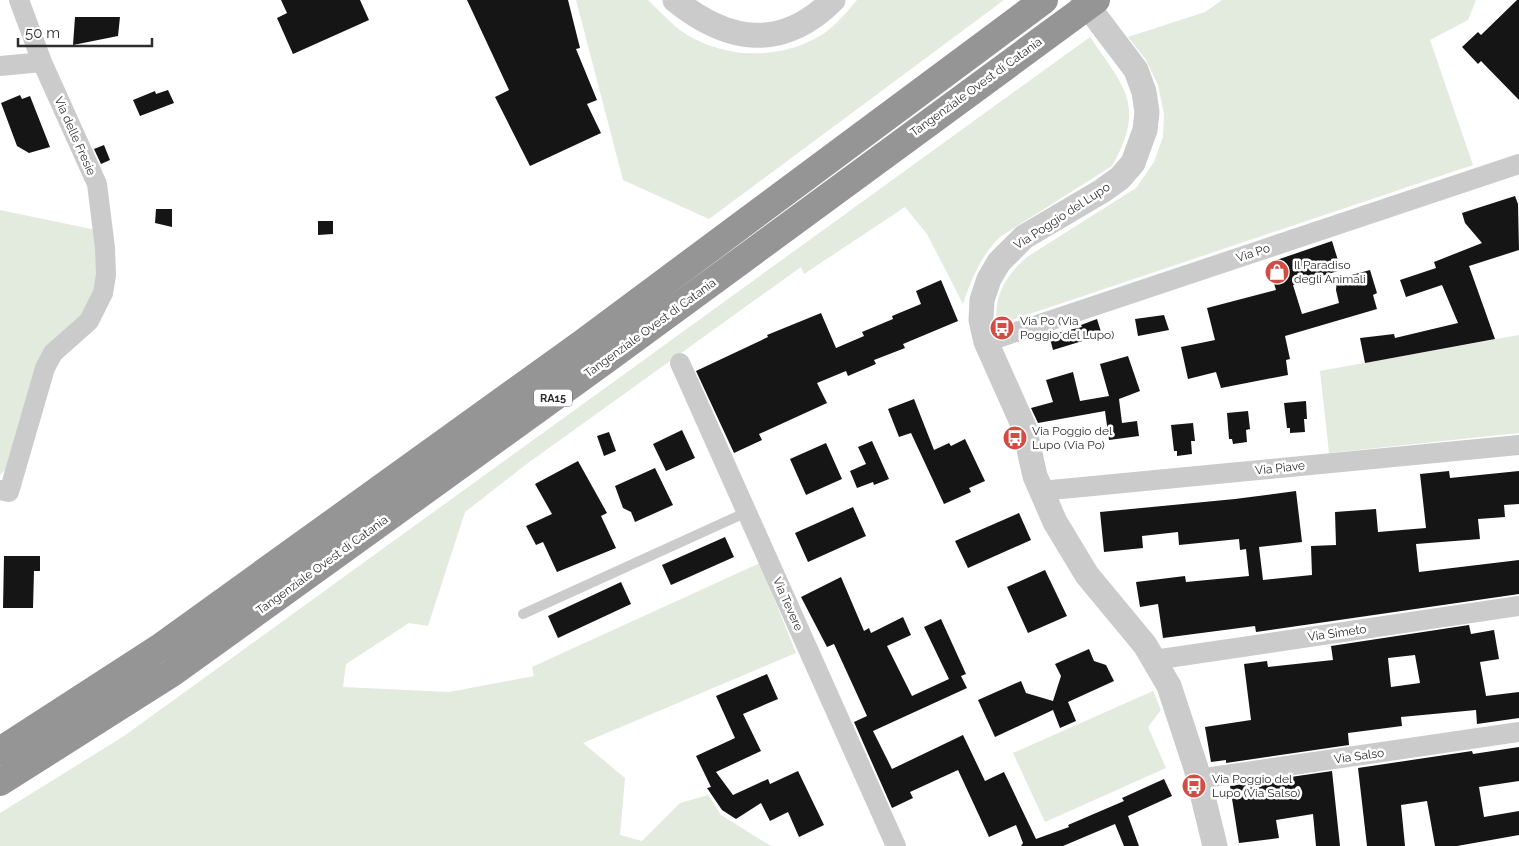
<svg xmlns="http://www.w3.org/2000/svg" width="1519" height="846" viewBox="0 0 1519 846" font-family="Raleway,sans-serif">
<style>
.green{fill:#e3eade}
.building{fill:#151515;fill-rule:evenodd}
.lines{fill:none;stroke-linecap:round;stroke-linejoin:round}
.service{stroke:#cbcbcb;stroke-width:10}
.minor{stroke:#cbcbcb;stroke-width:20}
.tertiary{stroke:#cbcbcb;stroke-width:25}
.motorway{stroke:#959595;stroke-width:28}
.labels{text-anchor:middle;stroke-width:5;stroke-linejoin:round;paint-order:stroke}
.shield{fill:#fff;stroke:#6d6d6d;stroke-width:1}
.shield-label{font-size:11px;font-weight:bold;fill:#2e2e2e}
.street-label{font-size:12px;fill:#2e2e2e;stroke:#fff}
.poi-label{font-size:12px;fill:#2e2e2e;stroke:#fff;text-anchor:start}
</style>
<rect width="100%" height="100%" fill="#fff"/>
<path class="green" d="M576,0h72c9,9 18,18 28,27 39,31 99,35 142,10 15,-8 28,-24 39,-37h147l-295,219 -86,-39z
M1222,0h254l-8,20 -38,20 43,125 -476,160c-4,-29 9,-50 30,-68l109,-69 18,-26 9,-25 1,-23 -6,-29 -12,-25 -18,-23 77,-25z
M1090,37c35,51 56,69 22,129l-112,71c-20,20 -28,41 -37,67l-36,-70 -22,-27 -101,67 -3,-7 -273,196 -63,49 -37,114 -19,-3 -63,41 -3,23 106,5 85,-16 -2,-9 228,-104 36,90 -213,90 42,35 -5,57 22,6 38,-38 28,-8 13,20 50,31h-771v-33l124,-77z
M0,210l96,20v63l-14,21 -76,155 -6,6z
M1519,335v98l-190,20 -9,-82z
M1153,691l8,19 -13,17 18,41 -121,54 -32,-69z"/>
<path class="building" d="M281,0h79l9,20 -76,34 -16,-36 10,-5z
M467,0h101l12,48 -4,1 21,51 -10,4 14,29 -71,33 -35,-69 14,-7z
M1517,0h2v100l-38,-39 -3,3 -16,-17 16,-15 3,3z
M75,17h45l-2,19 -45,9z
M168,90l6,13 -34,13 -7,-16 22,-9 1,3z
M20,95l2,4 8,-3 20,51 -21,6 -12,-7 -16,-43z
M104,145l6,15 -9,4 -7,-15z
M1515,196l3,8 1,46 -50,16 26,73 -130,24 -5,-25 34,-4 1,4 63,-15 -16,-38 -36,12 -6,-17 36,-12 -2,-6 48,-19 -17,-20 -3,-10z
M156,209h16v18l-17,-4z
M318,221h15v13l-15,1z
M1332,241l9,29 -48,15 9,29 37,-11 -3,-13 1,-11 33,-9 7,23 -4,2 4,14 -92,27 5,23 -4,1 2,15 -67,13 -5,-16 -28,7 -7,-32 34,-7 -8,-32 69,-18 -8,-27z
M941,280l17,41 -55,23 2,4 -31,12 2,4 -28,12 -2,-5 -29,12 10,20 -68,31 3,6 -28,13 -38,-82 72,-34 -1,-2 54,-22 15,35 28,-12 -2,-4 31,-13 -1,-3 29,-12 -5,-13z
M1164,315l5,15 -31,6 -3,-17z
M1097,319l5,16 -49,15 -4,-15 33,-8 -1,-2z
M1128,356l12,35 -21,8 3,24 15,-2 2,15 -30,4 -4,-29 -67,12 -7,-15 22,-6 -7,-22 27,-8 7,29 29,-5 -9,-32z
M914,399l20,51 15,-7 2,3 14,-7 20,42 -16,7 2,4 -27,12 -33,-71 -12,4 -11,-28z
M1306,401l1,18h-3l1,13 -15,1v-5h-3l-3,-25z
M1248,411l2,18 -4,1 1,12 -14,2 -1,-5h-3l-2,-26z
M1193,423l2,18h-4l1,13 -15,2v-5h-3l-3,-26z
M682,430l13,28 -29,13 -13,-27z
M609,432l7,19 -12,5 -7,-20z
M872,441l17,38 -15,6 -1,-3 -16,6 -7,-17 16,-7 -8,-17z
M826,443l16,36 -36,16 -16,-36z
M578,461l29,52 -6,3 15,32 -59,24 -14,-30 -7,3 -10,-19 26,-12 -17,-30z
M655,468l18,37 -38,17 -4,-10 -8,-4 -8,-22z
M1449,471l1,7 69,-7v33l-15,1 1,12 -27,2 2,20 -64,5 3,28 100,-12v34l-263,38 -1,-6 -92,12 -5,-34 -18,3 -4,-25 49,-6 1,6 63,-6 -3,-27 -6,1 -1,-11 -60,6 -1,-13 -36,4 1,12 -39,4 -4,-40 135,-13 61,-8 6,51 -43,5 4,33 49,-5 -1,-29 25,-1 -1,-33 41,-3 2,23 48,-4 -6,-54z
M853,507l13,29 -58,26 -13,-29z
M1019,513l12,27 -63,28 -13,-27z
M725,537l9,20 -63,28 -9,-20z
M4,556h36v15h-6l-1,37h-30z
M1045,570l22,46 -39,17 -21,-46z
M841,577l23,54 5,-3 2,5 32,-16 8,18 -24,11 25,50 37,-17 -25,-52 17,-8 25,55 -5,2 6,12 -94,43 19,38 71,-34 22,46 19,-9 32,67 33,-12 -1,-2 56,-24 -2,-3 42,-19 8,17 -44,20 11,30h-15l-9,-22 -52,22h-42l2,-3 -7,-18 -27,12 -31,-67 -48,22 3,6 -21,10 -38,-86 13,-6 -33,-72 -7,3 -26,-50z
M621,582l10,22 -73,34 -10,-22z
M1469,625l2,9 23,-4 5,29 -19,3 6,34 33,-4v26l-42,6 -1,-14 -75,7 1,9 -54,7 1,12 -123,18v-3l-15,2 -6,-35 46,-7 -7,-56 23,-3 1,6 65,-7 -2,-14zM1415,655l5,28 -29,4 -3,-29z
M1089,649l5,12 12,4 8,16 -46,21 8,19 -16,7 -7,-18 -58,27 -17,-37 43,-19 5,12 27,8 8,-25 -6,-12z
M767,674l11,25 -35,15 18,37 -45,21 17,23 35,-16 2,5 28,-13 26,54 -25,12 -11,-25 -18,9 -9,-18 -25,16 -14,-9 -15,-22 4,-1 -15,-31 39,-18 -19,-42z
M1519,747v34l-40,6 5,30 35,-6v24l-62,11h-22l-8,-45 -26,4 4,41h-38l-9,-78 114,-17 1,3z
M1332,771l8,75h-24l-3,-32 -37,6 3,18 -40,5 -9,-57z"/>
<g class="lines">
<path class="service" d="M523,614l224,-102"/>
<path class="minor" d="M0,66l42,-4
M986,342l533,-178
M680,363l216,483
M0,490l9,2 36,-124 8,-15 36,-32 14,-28 3,-18 -1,-27 -8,-64 -55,-122 -23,-62
M1041,491l478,-46
M1154,660l365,-54
M1198,779l321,-47"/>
<path class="tertiary" d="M675,0c53,43 107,51 158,0
M1083,0l53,70 8,22 3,20 -2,18 -12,33 -13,15 -18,13 -78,46 -25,25 -10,17 -7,21 -1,20 5,22 38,85 11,49 20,46 32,53 58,70 24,41 27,82 19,78"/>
<path class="motorway" d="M0,751l159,-103 425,-306 460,-342
M0,782l172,-109 431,-311 493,-362"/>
</g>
<defs>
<symbol id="shop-disc" viewBox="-11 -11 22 22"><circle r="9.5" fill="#d24c44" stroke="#fff"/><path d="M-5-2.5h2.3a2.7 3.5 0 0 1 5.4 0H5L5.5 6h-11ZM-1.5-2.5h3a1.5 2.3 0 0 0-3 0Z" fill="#fff"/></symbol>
<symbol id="bus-disc" viewBox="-11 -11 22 22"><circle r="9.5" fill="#d24c44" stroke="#fff"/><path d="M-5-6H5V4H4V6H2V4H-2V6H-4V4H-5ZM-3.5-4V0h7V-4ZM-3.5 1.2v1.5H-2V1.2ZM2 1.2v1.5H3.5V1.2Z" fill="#fff"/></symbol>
</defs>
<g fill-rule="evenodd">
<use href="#shop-disc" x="1263" y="258" width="28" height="28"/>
<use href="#bus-disc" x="988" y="314" width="28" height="28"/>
<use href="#bus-disc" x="1001" y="424" width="28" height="28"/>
<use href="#bus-disc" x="1180" y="772" width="28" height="28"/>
</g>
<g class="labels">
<rect class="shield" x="534" y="389.5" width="38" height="17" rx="4"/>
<g class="shield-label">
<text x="553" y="402">RA15</text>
</g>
<g class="street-label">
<text transform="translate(976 87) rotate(-36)" y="4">Tangenziale Ovest di Catania</text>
<text transform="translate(75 136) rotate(66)" y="4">Via delle Fresie</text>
<text transform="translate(1062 216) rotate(-33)" y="4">Via Poggio del Lupo</text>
<text transform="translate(1253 253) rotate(-18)" y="4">Via Po</text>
<text transform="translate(650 328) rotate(-36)" y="4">Tangenziale Ovest di Catania</text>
<text transform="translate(1280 468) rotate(-6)" y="4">Via Piave</text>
<text transform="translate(322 565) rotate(-36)" y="4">Tangenziale Ovest di Catania</text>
<text transform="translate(788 604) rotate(66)" y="4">Via Tevere</text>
<text transform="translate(1337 633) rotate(-8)" y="4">Via Simeto</text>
<text transform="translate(1359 756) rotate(-8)" y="4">Via Salso</text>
</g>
<g class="poi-label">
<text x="1294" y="269">Il Paradiso<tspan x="1294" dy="14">degli Animali</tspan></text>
<text x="1020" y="325">Via Po (Via<tspan x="1020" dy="14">Poggio del Lupo)</tspan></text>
<text x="1032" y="435">Via Poggio del<tspan x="1032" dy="14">Lupo (Via Po)</tspan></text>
<text x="1212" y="783">Via Poggio del<tspan x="1212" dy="14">Lupo (Via Salso)</tspan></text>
</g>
</g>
<path d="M18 38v8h134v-8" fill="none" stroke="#2e2e2e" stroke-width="2.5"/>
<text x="25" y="38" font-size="15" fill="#2e2e2e" stroke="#ffffff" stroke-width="4" paint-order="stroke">50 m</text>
</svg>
